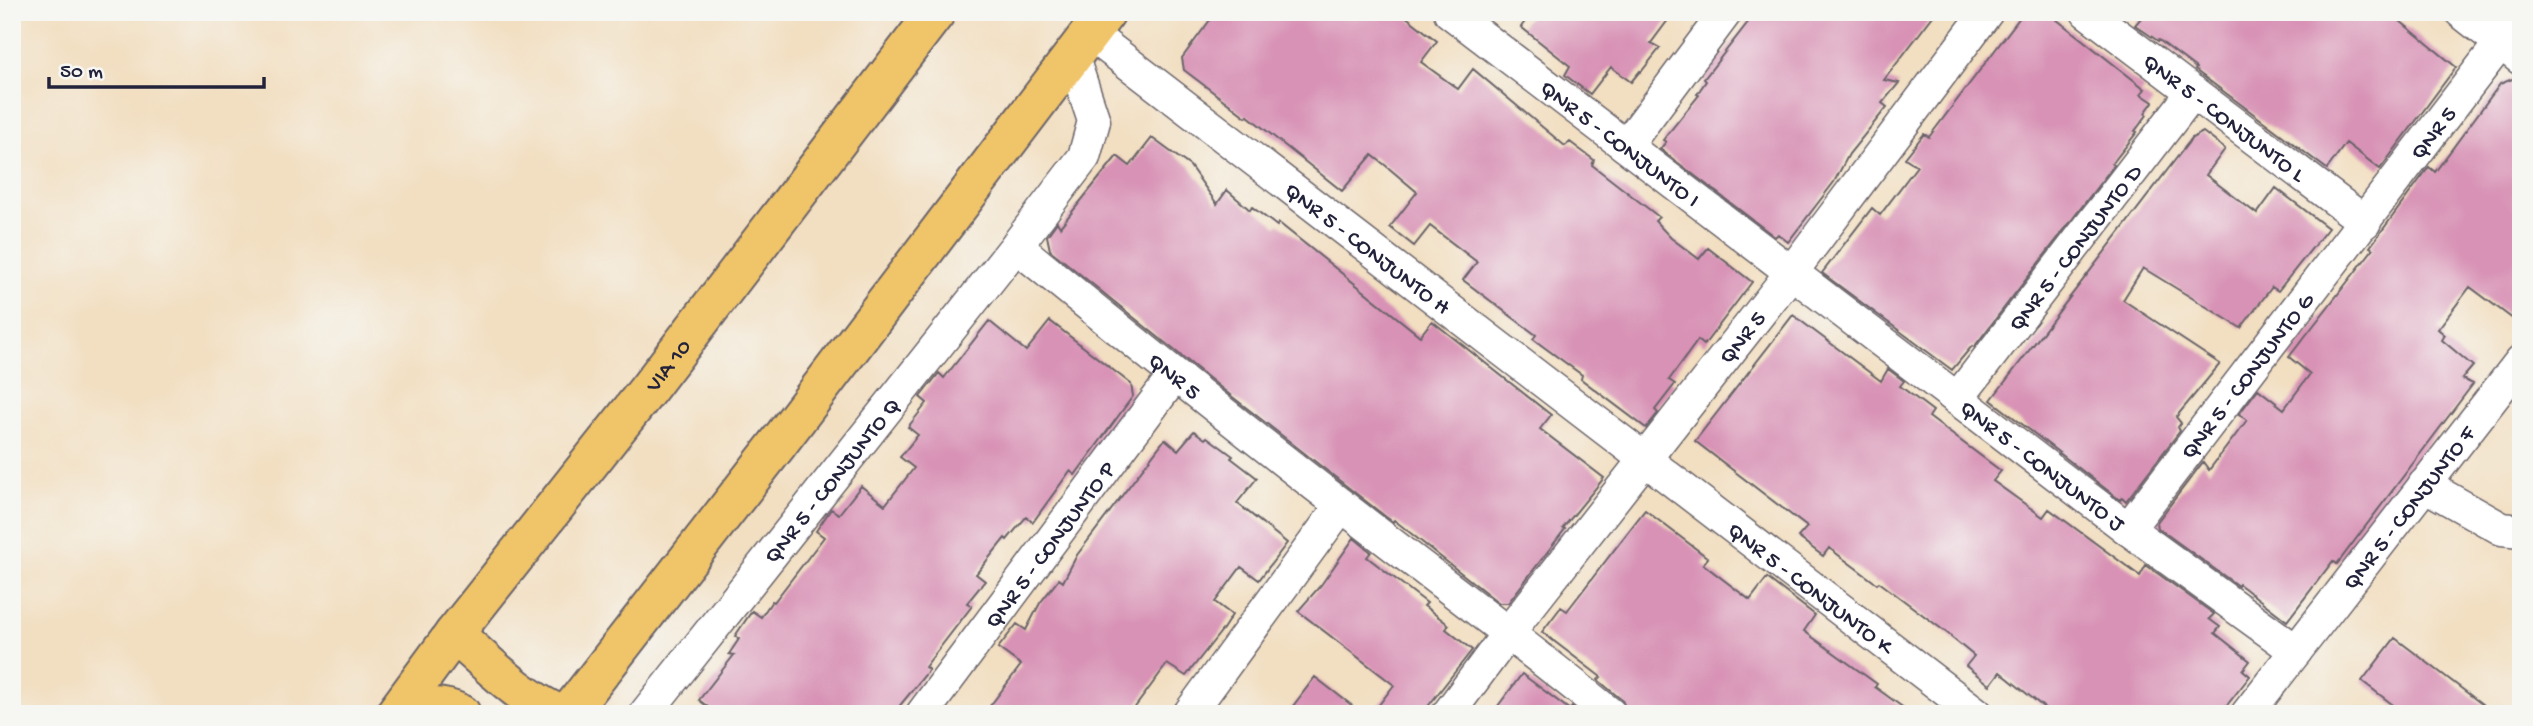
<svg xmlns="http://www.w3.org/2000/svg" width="2533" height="726" viewBox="0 0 2533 726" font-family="'Gochi Hand',sans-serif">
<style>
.building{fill:#d892b5}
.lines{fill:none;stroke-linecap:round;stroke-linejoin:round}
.minor-casing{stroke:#6b646a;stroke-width:35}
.major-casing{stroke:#6b646a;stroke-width:42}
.minor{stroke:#fff;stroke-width:32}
.major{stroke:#f0c469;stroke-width:38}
.labels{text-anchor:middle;stroke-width:5;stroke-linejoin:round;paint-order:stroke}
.street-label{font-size:23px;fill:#22223b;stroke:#f6f6f2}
</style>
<rect width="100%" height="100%" fill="#f6f6f2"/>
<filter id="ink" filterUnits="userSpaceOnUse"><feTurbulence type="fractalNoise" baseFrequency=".0143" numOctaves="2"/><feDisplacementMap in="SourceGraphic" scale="14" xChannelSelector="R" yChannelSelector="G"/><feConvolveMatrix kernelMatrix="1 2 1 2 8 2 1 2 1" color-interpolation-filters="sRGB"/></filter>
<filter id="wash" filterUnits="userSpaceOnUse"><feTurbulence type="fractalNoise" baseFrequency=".00686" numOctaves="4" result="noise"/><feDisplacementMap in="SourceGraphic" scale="28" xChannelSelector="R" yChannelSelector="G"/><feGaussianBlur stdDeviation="1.57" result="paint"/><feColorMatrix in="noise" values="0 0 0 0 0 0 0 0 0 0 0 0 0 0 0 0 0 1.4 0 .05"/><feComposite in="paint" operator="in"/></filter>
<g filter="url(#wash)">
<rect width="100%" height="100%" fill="#f2dec0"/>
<g id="blocks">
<path class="building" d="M1216,12h184l37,29 -16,21 37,27 15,-20 92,77 5,-4 24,18 -2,5 67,52 -4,4 16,17 28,21 9,-11 44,34 -48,63 -6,-5 -29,40 6,4 -20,26 3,3 -12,15 -65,-49 1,-4 -49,-36 3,-4 -73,-55 14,-18 -47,-36 -16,20 -24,-19 27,-35 -32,-27 -13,-10 -30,36 -94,-75 -2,1 -62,-47 -2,-12z
M1532,12h142l-23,31 9,5 -19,24 -1,-1 -9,11 -20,-15 -21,27 -25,-19 5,-9 -49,-39z
M1756,12h180l-52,68 15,3 -17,20 5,4 -38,47 -15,28 -46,60 -10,-8 -3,3 -115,-88 6,-7 -3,-2 36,-45 -2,-1 9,-13 -2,-2z
M2024,12h23l98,77 -4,5 12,8 -8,11 2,2 -12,16 2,1 -25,32 2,1 -140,182 -2,-1 -20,24 -130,-97 50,-65 8,7 37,-49 -12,-8 19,-24 5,3z
M2146,12h243l67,55 -76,102 -34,-26 -19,26 -132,-99 1,-2 -37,-28 -1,1 -23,-16z
M2517,77h4v248l-51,-38 -32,42 7,6 -3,5 31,26 -11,13 11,5 -136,180 -4,-3 -46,60 -48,-37 -1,2 -80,-58 -1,-6 46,-60 6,8 38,-50 -8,-6 19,-25 26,20 26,-35 -21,-17 84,-108 -3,-2 59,-80 6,5 65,-88z
M2203,132l22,17 -19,26 51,39 19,-26 52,40 -50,63 -6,-4 -31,41 -98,-60 -20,32 97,64 -44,53 5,6 -3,4 2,4 -54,70 -4,-4 -2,3 -129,-100 201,-262z
M1152,138l38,28 27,38 10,-14 23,20 2,-3 25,19 2,-3 141,113 12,-15 119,94 -11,14 64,49 -41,50 2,1 -57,74h-9l-105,-83 -1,2 -7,-5 -156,-122 -180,-145 -3,-14 10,-14 3,5 57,-71 13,10z
M1793,315l88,66 7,-12 16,12 -4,5 33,25 -4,6 72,54 -8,10 36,26 14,10 6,-8 91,67 6,-11 68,49 -5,5 11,8 -5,6 35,28 -7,9 7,6 -30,38h-168l-52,-42 -10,13 -24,-19 8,-10 -23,-19v-1l-72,-54 -2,2 -48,-36 -6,8 -25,-19 9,-10 -112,-86z
M989,321l37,30 24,-30 81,63 2,12 -58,79 -5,-4 -37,51 -7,-5 -19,23 -2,-2 -29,36 9,7 -18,22 5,3 -47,61 4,3 -36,44h-176l-18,-14 35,-45 -5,-1 10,-15 -4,-3 17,-25 9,6 11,-16 2,1 50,-65 -8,-6 15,-22 8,5 22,-28 24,19 29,-37 -14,-11 18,-22 -10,-8 19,-24 -7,-6 19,-24 5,5z
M1194,431l11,8 2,-2 26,19 -2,2 26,20 -20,25 50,40 -28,37 -18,-13 -26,35 17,13 -9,14 -37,47 -19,-12 -37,50h-146l37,-49 -23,-17 19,-24 9,6 14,-27 19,-24 4,3 14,-27 88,-116 13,11z
M1645,510l63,48 -5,6 47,36 17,-22 48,37 -11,16 73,53 -2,3 37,27h-284l-6,-14 -24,-20 3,-3 -59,-45 19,-25 6,4z
M1354,538l17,14 -4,5 60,46 -3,3 25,19 -3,4 26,21 -50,64h-50l22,-29 -96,-74 23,-26z
M2395,638l100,76h-90l-43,-33z
M1522,674l48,36 2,-3 8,7h-88z
M1315,677l48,37h-76z"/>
</g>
</g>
<g filter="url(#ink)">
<use href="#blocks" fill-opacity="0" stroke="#6b646a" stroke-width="2"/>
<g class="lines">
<defs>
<g id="minor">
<path id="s1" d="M1450,12l678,517 168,122"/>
<path id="s2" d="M2087,12l278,210"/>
<path d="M2461,12l60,47"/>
<path id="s3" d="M1089,33l888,681"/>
<path d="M1626,146l100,-134"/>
<path id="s4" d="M1016,246c108,88 215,175 325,259 90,70 181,137 269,209"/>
<path id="s5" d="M1957,399l236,-307"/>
<path d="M2424,485l78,44 19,2"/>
<path id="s6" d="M2128,529l393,-513"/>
<path id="s7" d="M645,714l371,-468 68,-89 10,-36 -22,-66"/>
<path id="s8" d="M922,714l253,-339"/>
<path d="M1189,714l152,-208"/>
<path id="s9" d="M1448,714l61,-82 282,-359 196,-261"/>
<path id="s10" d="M2247,714l274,-353"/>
</g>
<g id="major">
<path d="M454,634c34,29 64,62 105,80"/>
<path d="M397,712c22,-5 44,-9 64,2"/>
<path id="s11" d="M395,714l59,-80 195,-246 287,-376"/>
<path d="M568,714l209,-269 329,-433"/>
</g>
</defs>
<use href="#minor" class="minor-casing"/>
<use href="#major" class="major-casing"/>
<use href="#minor" class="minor"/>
<use href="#major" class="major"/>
</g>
</g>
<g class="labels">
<g class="street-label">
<text dy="8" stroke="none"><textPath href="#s2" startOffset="173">QNR 5 - CONJUNTO L</textPath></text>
<text dy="8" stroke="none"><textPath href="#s6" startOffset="500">QNR 5</textPath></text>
<text dy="8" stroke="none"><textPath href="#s1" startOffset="215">QNR 5 - CONJUNTO I</textPath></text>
<text dy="8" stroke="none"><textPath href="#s5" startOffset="192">QNR 5 - CONJUNTO D</textPath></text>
<text dy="8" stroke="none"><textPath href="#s3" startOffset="352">QNR 5 - CONJUNTO H</textPath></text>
<text dy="8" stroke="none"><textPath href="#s9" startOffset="478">QNR 5</textPath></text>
<text dy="8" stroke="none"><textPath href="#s11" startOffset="443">VIA 10</textPath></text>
<text dy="8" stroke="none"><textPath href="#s4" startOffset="205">QNR 5</textPath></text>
<text dy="8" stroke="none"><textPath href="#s6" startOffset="194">QNR 5 - CONJUNTO G</textPath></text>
<text dy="8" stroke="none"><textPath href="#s1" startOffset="746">QNR 5 - CONJUNTO J</textPath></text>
<text dy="8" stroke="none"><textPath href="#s7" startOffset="299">QNR 5 - CONJUNTO Q</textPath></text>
<text dy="8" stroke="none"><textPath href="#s10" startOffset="262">QNR 5 - CONJUNTO F</textPath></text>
<text dy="8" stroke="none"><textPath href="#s8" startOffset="212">QNR 5 - CONJUNTO P</textPath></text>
<text dy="8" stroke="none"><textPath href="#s3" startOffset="910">QNR 5 - CONJUNTO K</textPath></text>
</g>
</g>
<rect width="2533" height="726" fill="none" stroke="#f6f6f2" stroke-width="42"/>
<path d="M49 77v10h215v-10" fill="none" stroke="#22223b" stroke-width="3.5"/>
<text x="60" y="77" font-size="21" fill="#22223b" stroke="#f6f6f2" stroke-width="5" paint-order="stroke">50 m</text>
</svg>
